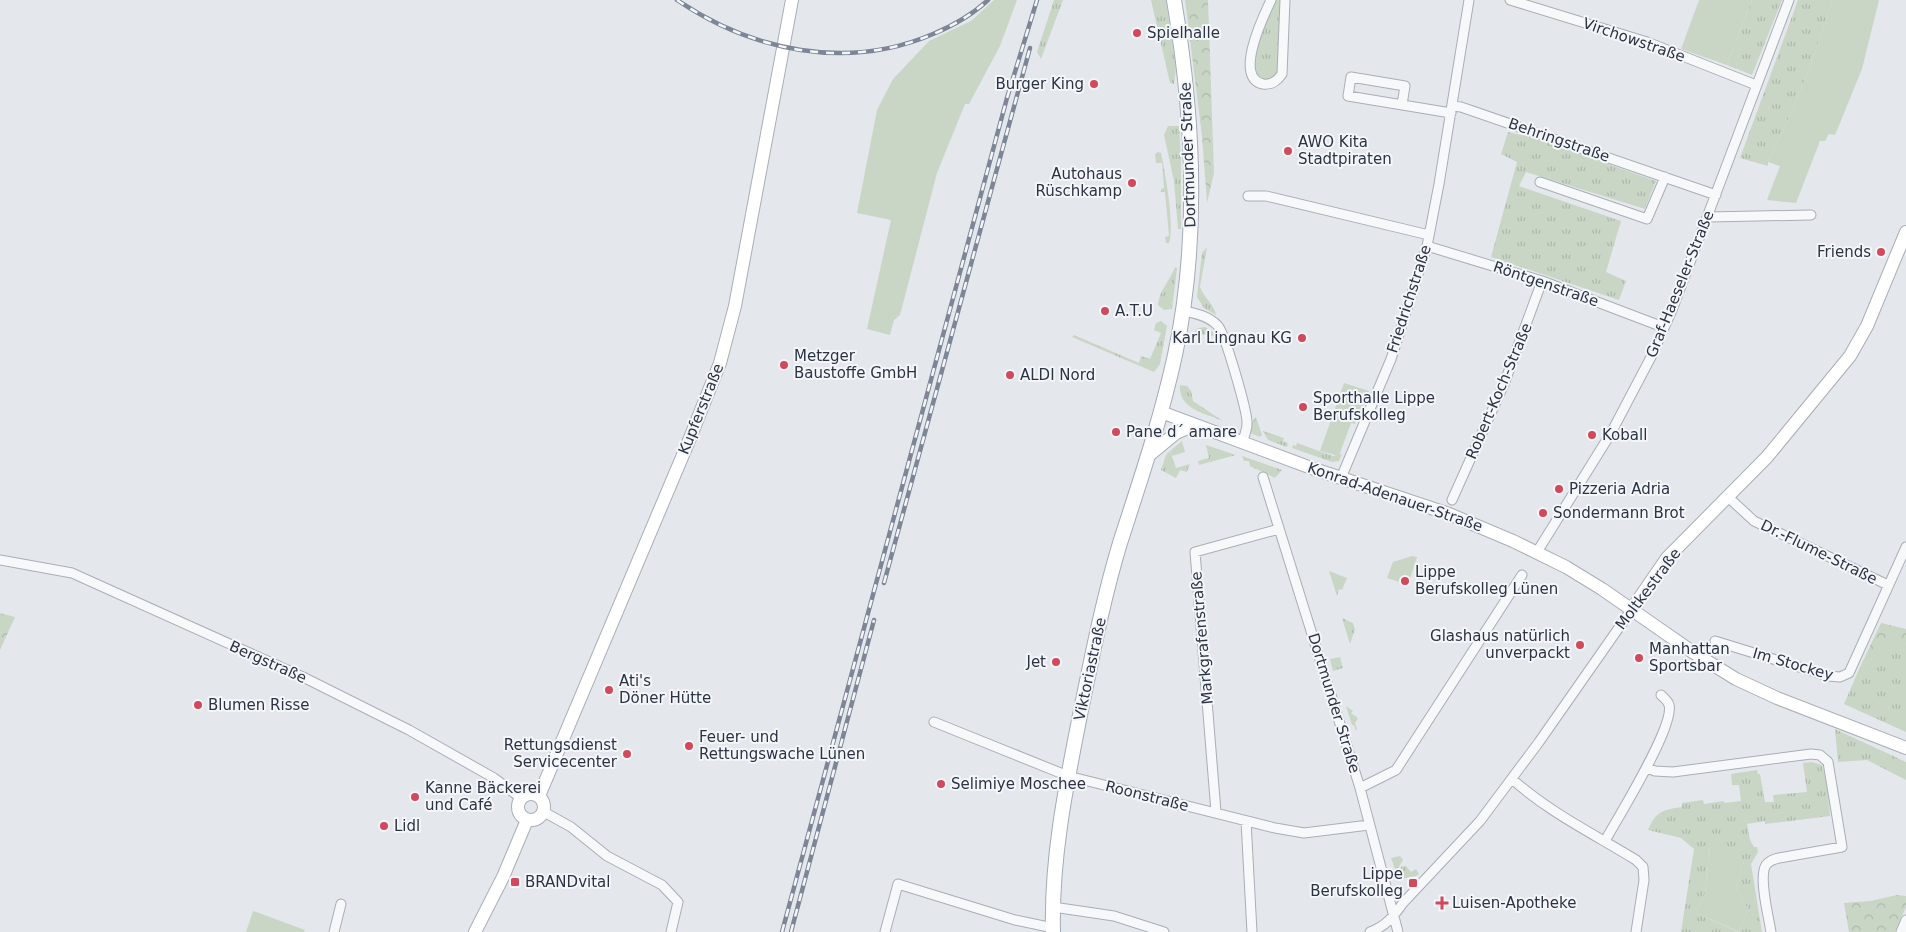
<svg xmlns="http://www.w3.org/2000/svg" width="1906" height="932" viewBox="0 0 1906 932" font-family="'DejaVu Sans',sans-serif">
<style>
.grass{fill:url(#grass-tufts)}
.forest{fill:url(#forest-crowns)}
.green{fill:#c9d6c5}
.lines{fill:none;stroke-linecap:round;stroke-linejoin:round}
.street-casing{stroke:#a9aeb7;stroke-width:11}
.secondary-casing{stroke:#a9aeb7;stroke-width:14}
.primary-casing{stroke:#a3abb8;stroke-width:16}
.street{stroke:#f7f8fa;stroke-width:9}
.secondary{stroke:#fff;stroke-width:12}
.primary{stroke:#fff;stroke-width:14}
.rail-casing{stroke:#7d8696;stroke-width:4.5}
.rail{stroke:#f4f6f9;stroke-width:2.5;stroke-dasharray:8;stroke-linecap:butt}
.poi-dot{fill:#d1495b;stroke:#f4f6f9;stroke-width:2}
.labels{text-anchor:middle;stroke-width:4;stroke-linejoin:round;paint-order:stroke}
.poi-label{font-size:15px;fill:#2b3445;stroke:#f4f6f9;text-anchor:start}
.street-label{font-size:15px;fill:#2b3445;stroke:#f4f6f9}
</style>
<defs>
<pattern id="grass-tufts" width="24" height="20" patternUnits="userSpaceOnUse" patternTransform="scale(1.25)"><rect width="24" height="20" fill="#c9d6c5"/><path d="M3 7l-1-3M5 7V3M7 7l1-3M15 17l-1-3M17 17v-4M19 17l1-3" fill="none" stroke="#adb8ab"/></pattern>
<pattern id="forest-crowns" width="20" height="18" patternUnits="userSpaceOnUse" patternTransform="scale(1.25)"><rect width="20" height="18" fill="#c9d6c5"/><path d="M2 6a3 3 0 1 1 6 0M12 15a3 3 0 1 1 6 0" fill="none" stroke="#adb8ab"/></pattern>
</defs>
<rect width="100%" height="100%" fill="#e4e7ec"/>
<path class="grass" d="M1054,0h9l-22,59 -4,-7z
M1151,0h15l10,68 -2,16 -4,-1z
M1275,0h8l-4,74 -5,5 -11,2 -10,-8 1,-21z
M1752,0h30l-30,75 -25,-10z
M1798,0h34c-16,55 -38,110 -64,162v4l-28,-8z
M1168,126h11l2,34v69h-3l-4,-48 -10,-46z
M1508,132l23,5 125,44 -11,28 -119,-37 -7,14 102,35 -15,51 20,9 -7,19 -128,-43 26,-95 -16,-8z
M1158,152l3,1c4,19 14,72 8,90h-3l-1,-6 4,-1 -4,-44h-4v-3l3,-1 -2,-25h-6l-1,-9z
M1207,247l-7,40c4,11 14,17 16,28l-12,-7 -7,-11 5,-44z
M1175,267l2,1 -5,41 -8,1 -6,-5c1,-15 12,-24 17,-38z
M1161,321l6,5 -7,38 -6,8 -82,-35 2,-2 65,28 2,-7 9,3 11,-26 -7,-3 2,-7z
M1205,327l8,5 1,4 -17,-2 -5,3v-3l6,-6z
M1180,385l7,1 4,5 2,10 30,20c-19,-8 -45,-12 -43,-36z
M1256,417l6,18 -2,2 -12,-5 2,-7z
M1263,431l21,7 -1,3 5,2 -1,4 -19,-7z
M1297,443l36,13 9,-2 -3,7 -7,1 -40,-14 1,-3 3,1z
M1206,445l30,10 -37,10 -1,-4 11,-3z
M1170,451l6,17 14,-4 -3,8 -7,-2 -4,8 -15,-8 5,-15z
M1242,456l40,14 -7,8 -25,-12 -1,-5h-5z
M1329,571l18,7 -5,12 -3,-1 -2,7z
M1342,618l11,5 2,6 -5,15z
M1892,642l14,3v87l-62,-28 16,-37z
M1340,657l3,11 -10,3 -3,-12z
M1346,706l7,5 -2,2 7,5 -3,5 2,6 -1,1 -2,-5h-2z
M1835,729l71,33v18l-39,-20 -29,2z
M1812,762l10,3 5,20 3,31 -65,8v-3l-18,3 3,16 4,7h3l1,5 -7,12 11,68h-23l9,-23 -12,-21 8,-27 -34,-14 -5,46 -9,20 42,19h-57l13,-83 -13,-11 -33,-8c8,-19 15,-20 34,-23v-4l21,-3 1,4 20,-3v2l17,-2 -2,-16h-7l-1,-11 26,-4 1,4h2l5,28h9l-1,-7 34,-3 -4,-29z
M1400,856l3,4 -7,12 -5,-14z
M1402,866h4l5,6 5,-3 3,5 -3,2 -16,3 -4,-5z"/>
<path class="forest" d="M1185,0h23l6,173 -7,30 -5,-67z
M0,613l15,4 -15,33z
M1881,623l25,6v16l-14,-2 -32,24z
M1897,895l9,1v11l-11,25h-46l-5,-29 26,-2z"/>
<path class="green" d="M994,0h23l-17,46 -31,58h-4l-28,69 -37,142 -6,5 -4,15 -23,-6 24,-109 -34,-7 20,-103 16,-31 36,-38 42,-20z
M1699,0h53l-25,65 -46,-16z
M1832,0h47l-17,69 -27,66 -6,-1 -4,7h-5l-24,62 -29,-3 13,-34 -12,-4c26,-52 48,-107 64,-162z
M1344,383l25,8 -14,33 -4,-1 -12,33 -19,-5z
M1182,441l3,11 -13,4 -2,-5z
M1412,556l5,1 -9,28 -21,-7 6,-16z
M1723,845l21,16 -8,27 12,21 -9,23 -43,-19 9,-20 5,-46z
M253,911l52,19 -1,2h-58z"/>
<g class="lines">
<defs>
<path id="street" d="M1271,0c-7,15 -38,78 -8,84 9,1 14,-3 19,-10l3,-74
M1510,0l137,42 109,43
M1402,105l3,-19 -54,-9 -3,19 103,17
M1452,106l9,1 255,88
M1540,182l107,37 18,-42
M1248,196h18l163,39
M1708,217l103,-2
M1427,246l115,35 121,46
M1183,311c12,2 26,5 35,15 7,8 30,87 29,98 0,6 -3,13 -5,19
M1263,477l97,311 38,144
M1341,478l50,-119 36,-113 12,-62 30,-184
M1728,497l26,24 134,64
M1452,500l52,-116 38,-103
M1537,552l74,-119 40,-76 21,-47 117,-310
M0,560l72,13 231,104 106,53 85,48 27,20
M1715,641l113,35 12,1 9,-4 57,-126
M934,722l134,54 207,52 29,5 65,-8
M1647,768l8,3 18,1 138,-18 9,1 8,7 14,85 -63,11c-5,1 -10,3 -13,7 -8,12 3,53 5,67
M1512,779c38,34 82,55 124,81l7,7 1,13 -8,52
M1360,788l36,-18 126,-195
M544,812l27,15 36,29 55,29 16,17 -7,30
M1216,812l-21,-260 84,-23
M1246,821l6,111
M1605,841c12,-22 70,-115 64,-136 -1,-4 -5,-7 -8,-10
M1053,907l61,9 50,16
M334,932l7,-28
M885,932l13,-48 117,36 38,8
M1370,932c16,-6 23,-15 33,-29l77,-82 59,-79 93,-133
M1901,932l5,-12"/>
<path id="secondary" d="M1161,412l153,57 135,45 64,27 53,26 36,22 92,64 42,26 41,19 129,50
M1148,456l28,-23 19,-8
M1632,609l35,-51 100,-101 83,-101 17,-30 39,-94
M518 807a13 13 0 1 1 26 0a13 13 0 1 1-26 0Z
M539,796l149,-353 32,-80 15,-57 57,-306
M475,932l28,-55 24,-57"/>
<path id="primary" d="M1053,932c-2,-73 13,-146 27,-217 12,-58 23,-116 40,-172 20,-62 41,-124 55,-188 25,-117 19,-237 -1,-355"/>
</defs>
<use href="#street" class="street-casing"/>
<use href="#secondary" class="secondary-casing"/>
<use href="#primary" class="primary-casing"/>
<use href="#street" class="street"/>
<use href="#secondary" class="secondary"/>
<use href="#primary" class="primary"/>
<defs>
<path id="rail" d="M677,0c75,51 170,71 256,34 19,-8 39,-19 55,-34
M884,583l146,-535
M782,932l225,-834 30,-98
M791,932l83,-312"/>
</defs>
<use href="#rail" class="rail-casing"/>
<use href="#rail" class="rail"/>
</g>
<g class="poi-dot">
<circle cx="1137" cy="33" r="5"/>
<circle cx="1094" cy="84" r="5"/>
<circle cx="1288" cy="151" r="5"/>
<circle cx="1132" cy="183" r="5"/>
<circle cx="1881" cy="252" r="5"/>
<circle cx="1105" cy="311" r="5"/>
<circle cx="1302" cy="338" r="5"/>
<circle cx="784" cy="365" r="5"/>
<circle cx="1010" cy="375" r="5"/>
<circle cx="1303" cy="407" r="5"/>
<circle cx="1116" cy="432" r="5"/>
<circle cx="1592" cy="435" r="5"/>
<circle cx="1559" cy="489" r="5"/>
<circle cx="1543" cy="513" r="5"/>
<circle cx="1405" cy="581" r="5"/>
<circle cx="1580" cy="645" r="5"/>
<circle cx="1639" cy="658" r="5"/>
<circle cx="1056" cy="662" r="5"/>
<circle cx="609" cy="690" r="5"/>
<circle cx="198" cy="705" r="5"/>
<circle cx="689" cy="746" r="5"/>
<circle cx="627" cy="754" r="5"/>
<circle cx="941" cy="784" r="5"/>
<circle cx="415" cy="797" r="5"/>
<circle cx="384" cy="826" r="5"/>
<rect x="510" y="877" width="10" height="10" rx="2.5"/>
<rect x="1408" y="878" width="10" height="10" rx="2.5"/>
<path d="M1439.5 895.5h5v5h5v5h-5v5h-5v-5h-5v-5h5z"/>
</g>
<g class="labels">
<g class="poi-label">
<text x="1147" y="38">Spielhalle</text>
<text x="1084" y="89" text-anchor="end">Burger King</text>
<text x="1298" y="147">AWO Kita<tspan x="1298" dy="17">Stadtpiraten</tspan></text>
<text x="1122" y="179" text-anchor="end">Autohaus<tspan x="1122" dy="17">Rüschkamp</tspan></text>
<text x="1871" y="257" text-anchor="end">Friends</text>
<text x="1115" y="316">A.T.U</text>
<text x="1292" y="343" text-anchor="end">Karl Lingnau KG</text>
<text x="794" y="361">Metzger<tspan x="794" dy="17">Baustoffe GmbH</tspan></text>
<text x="1020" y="380">ALDI Nord</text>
<text x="1313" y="403">Sporthalle Lippe<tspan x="1313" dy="17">Berufskolleg</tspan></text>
<text x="1126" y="437">Pane d´ amare</text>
<text x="1602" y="440">Koball</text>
<text x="1569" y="494">Pizzeria Adria</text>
<text x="1553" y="518">Sondermann Brot</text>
<text x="1415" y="577">Lippe<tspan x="1415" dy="17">Berufskolleg Lünen</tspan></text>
<text x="1570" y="641" text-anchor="end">Glashaus natürlich<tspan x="1570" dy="17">unverpackt</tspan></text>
<text x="1649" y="654">Manhattan<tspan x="1649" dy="17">Sportsbar</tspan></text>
<text x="1046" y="667" text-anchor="end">Jet</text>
<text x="619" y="686">Ati's<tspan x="619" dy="17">Döner Hütte</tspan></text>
<text x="208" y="710">Blumen Risse</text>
<text x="699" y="742">Feuer- und<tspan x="699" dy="17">Rettungswache Lünen</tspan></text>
<text x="617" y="750" text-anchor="end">Rettungsdienst<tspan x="617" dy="17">Servicecenter</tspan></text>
<text x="951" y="789">Selimiye Moschee</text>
<text x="425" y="793">Kanne Bäckerei<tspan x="425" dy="17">und Café</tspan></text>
<text x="394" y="831">Lidl</text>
<text x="1403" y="879" text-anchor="end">Lippe<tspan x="1403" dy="17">Berufskolleg</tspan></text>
<text x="525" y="887">BRANDvital</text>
<text x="1452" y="908">Luisen-Apotheke</text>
</g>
<g class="street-label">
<text transform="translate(1634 40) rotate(19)" y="5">Virchowstraße</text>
<text transform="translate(1559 140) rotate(19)" y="5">Behringstraße</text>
<text transform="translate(1188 155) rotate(-92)" y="5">Dortmunder Straße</text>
<text transform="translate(1546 284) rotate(19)" y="5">Röntgenstraße</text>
<text transform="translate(1680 284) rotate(-68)" y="5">Graf-Haeseler-Straße</text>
<text transform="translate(1409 299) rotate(-72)" y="5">Friedrichstraße</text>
<text transform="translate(1499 391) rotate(-67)" y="5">Robert-Koch-Straße</text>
<text transform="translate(701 409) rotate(-68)" y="5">Kupferstraße</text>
<text transform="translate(1395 497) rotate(19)" y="5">Konrad-Adenauer-Straße</text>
<text transform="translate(1819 552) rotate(26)" y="5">Dr.-Flume-Straße</text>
<text transform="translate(1648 589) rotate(-53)" y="5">Moltkestraße</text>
<text transform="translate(1202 638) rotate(-95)" y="5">Markgrafenstraße</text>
<text transform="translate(268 662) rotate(24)" y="5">Bergstraße</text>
<text transform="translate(1793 664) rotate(16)" y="5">Im Stockey</text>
<text transform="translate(1090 669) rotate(-78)" y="5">Viktoriastraße</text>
<text transform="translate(1334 703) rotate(73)" y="5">Dortmunder Straße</text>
<text transform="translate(1147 796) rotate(14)" y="5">Roonstraße</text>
</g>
</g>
</svg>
